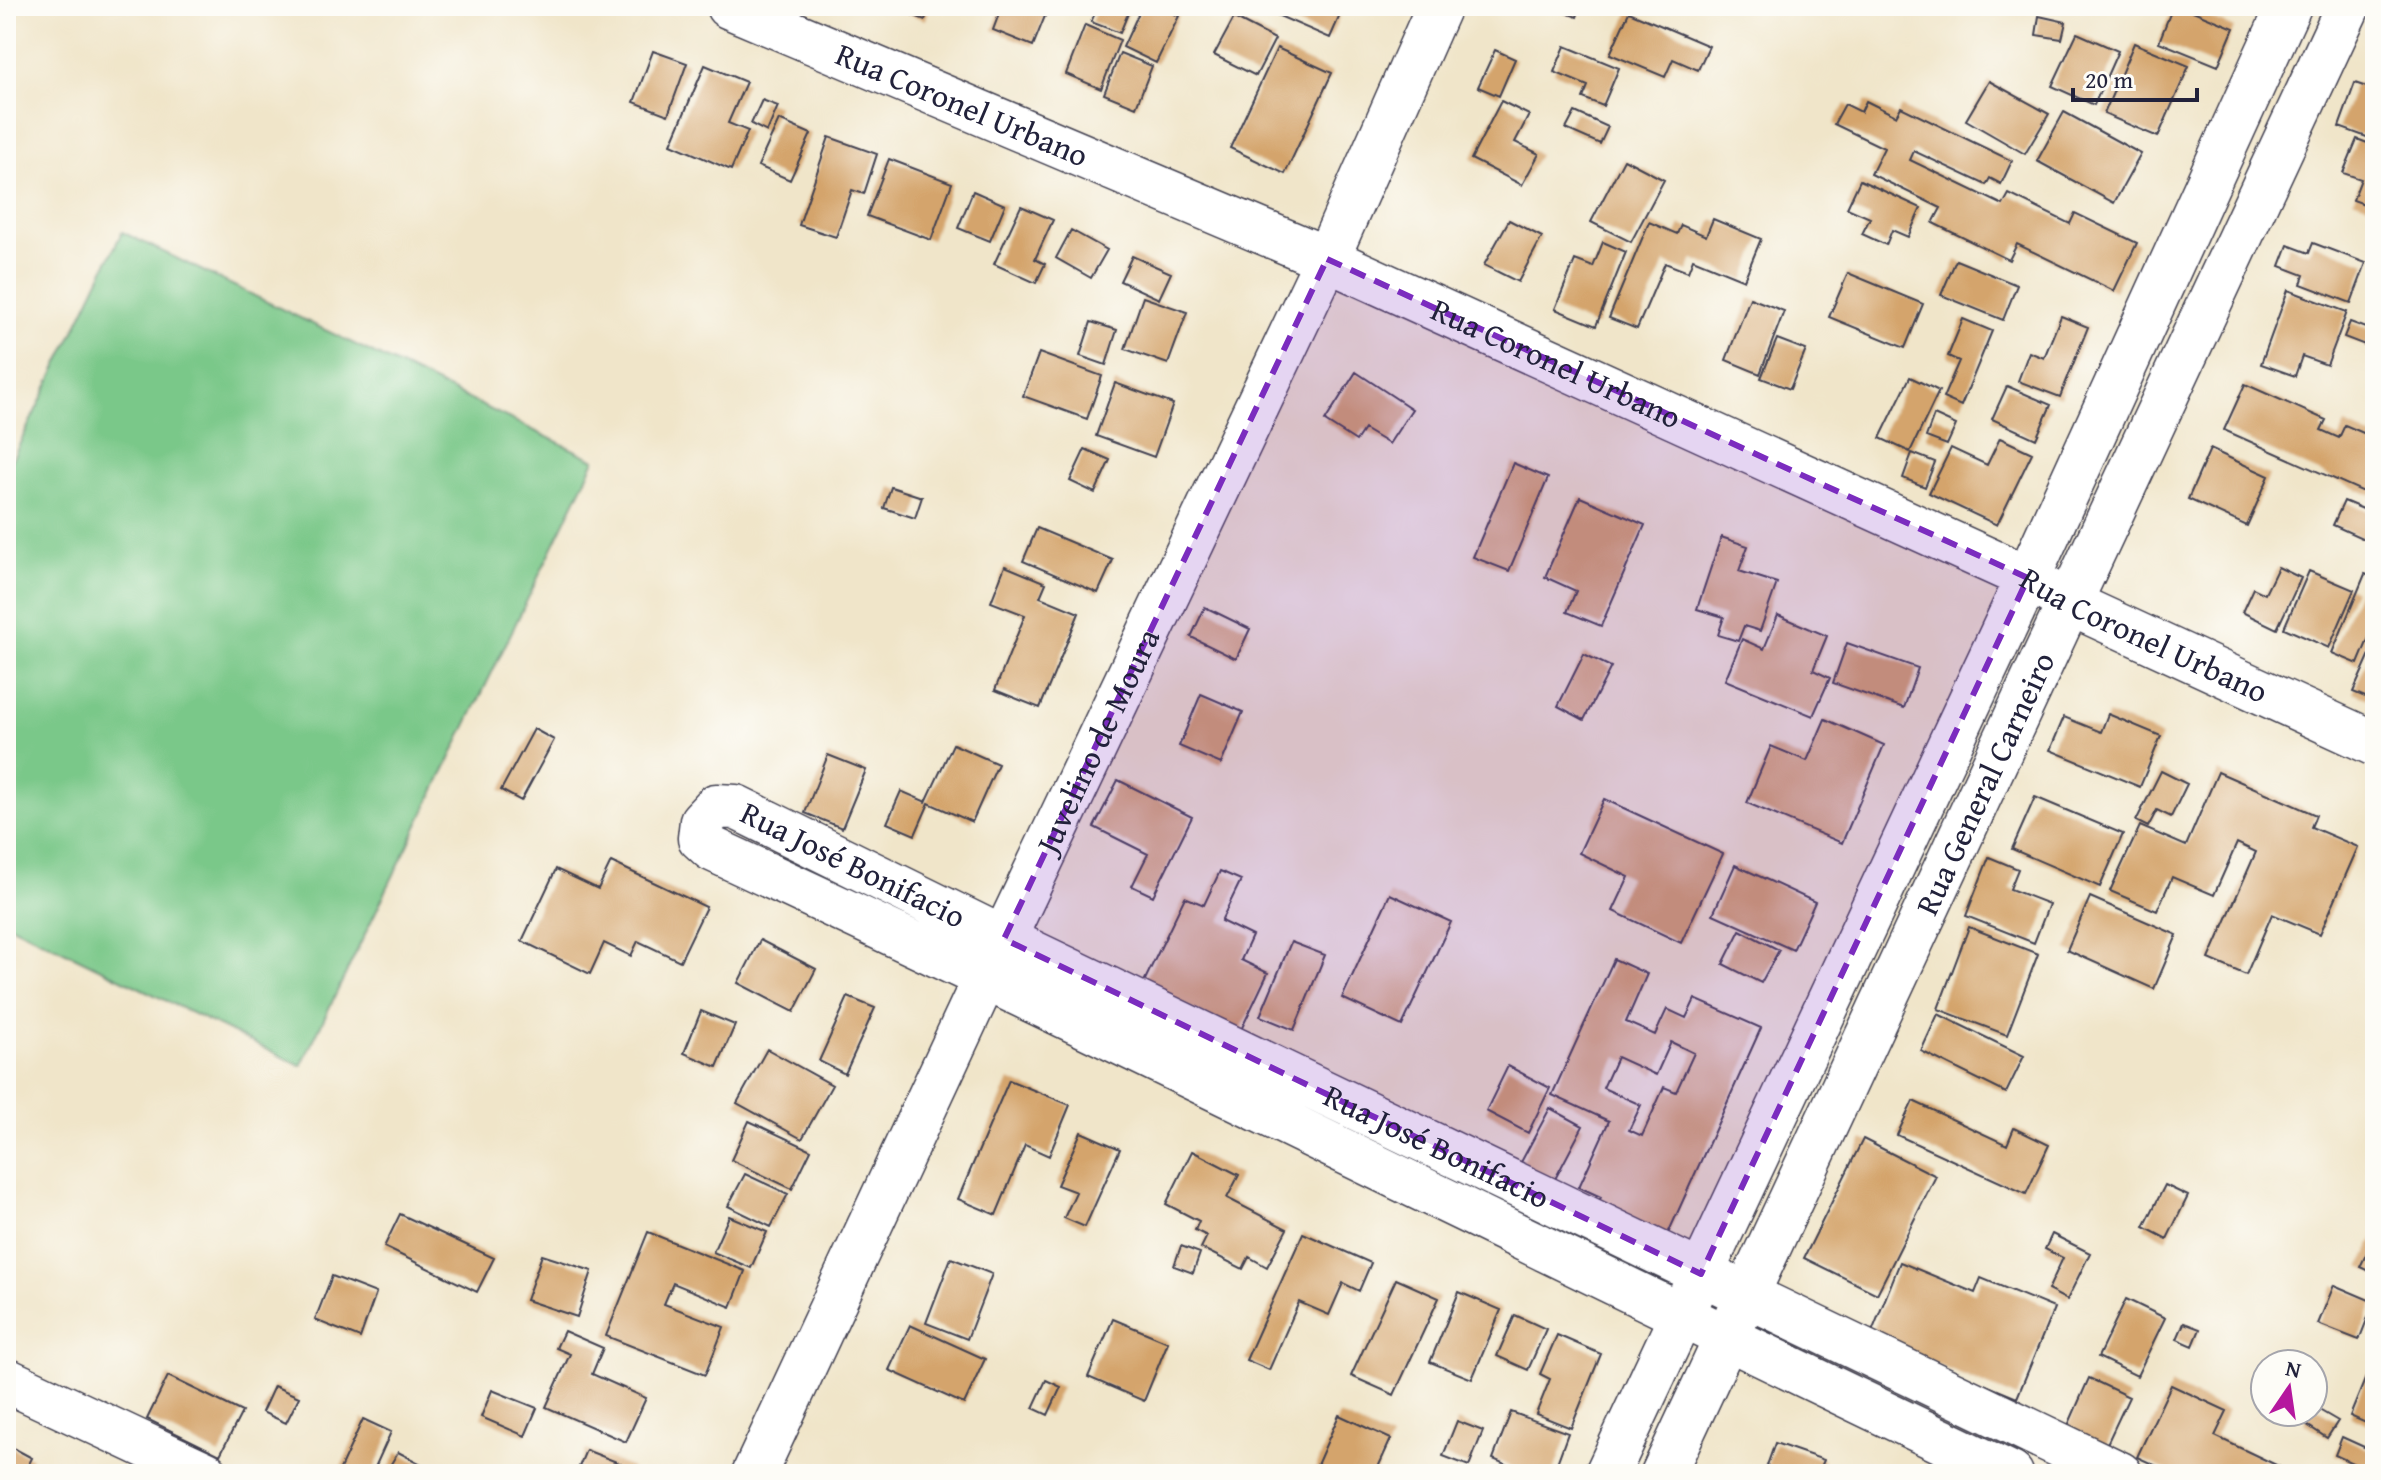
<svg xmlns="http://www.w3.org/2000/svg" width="2381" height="1480" viewBox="0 0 2381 1480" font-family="'Gentium Book Plus',serif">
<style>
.grass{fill:#7ac889;stroke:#4e7562;stroke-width:2}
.building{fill:#d4a46c;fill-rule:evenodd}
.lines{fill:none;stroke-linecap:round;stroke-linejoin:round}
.street-casing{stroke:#413f50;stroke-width:47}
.street{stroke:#fff;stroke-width:44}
.marked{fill:#7b2cbf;fill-opacity:0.2;stroke:#7b2cbf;stroke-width:6;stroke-dasharray:16 10;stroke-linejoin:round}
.labels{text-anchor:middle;stroke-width:8;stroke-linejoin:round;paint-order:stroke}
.street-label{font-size:32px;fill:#22223b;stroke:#fdfcf7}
</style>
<rect width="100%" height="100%" fill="#fdfcf7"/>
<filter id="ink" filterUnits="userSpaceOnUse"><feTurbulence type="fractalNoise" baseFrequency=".0125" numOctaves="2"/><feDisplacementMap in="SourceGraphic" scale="16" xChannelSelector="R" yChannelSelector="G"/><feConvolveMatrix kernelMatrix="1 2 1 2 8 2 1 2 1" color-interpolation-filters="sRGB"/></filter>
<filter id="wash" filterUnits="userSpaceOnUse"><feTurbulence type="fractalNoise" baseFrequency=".006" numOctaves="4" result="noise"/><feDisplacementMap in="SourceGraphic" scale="32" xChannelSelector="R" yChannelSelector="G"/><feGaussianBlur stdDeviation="1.8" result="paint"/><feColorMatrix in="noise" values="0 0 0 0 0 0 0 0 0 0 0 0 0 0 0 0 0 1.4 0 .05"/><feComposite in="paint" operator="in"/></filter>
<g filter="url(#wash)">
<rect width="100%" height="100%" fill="#f0e5c9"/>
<path class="grass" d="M122,232l473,228 -294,606 -295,-143v-451z"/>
<g id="blocks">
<path class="building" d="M888,6h42l-5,14z
M1002,6h47l-16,40 -40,-16z
M1098,6h33l-11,27 -29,-11z
M1142,6h16l21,10 -23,47 -33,-16z
M1273,6h71l-14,32 -60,-26z
M1547,6h34l-4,11z
M2173,6h8l53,22 -16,38 -59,-24z
M1629,12l80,34 -11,24 -25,-11 -8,18 -55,-23z
M2039,16l27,6 -4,17 -26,-4z
M1234,18l41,21 -19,37 -42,-21z
M1085,25l35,15 -19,49 -35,-15z
M2077,33l41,18 -24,54 -42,-19z
M2134,43l55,23 -31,71 -54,-23z
M1565,46l54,22 -16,38 -20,-8 5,-12 -34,-14z
M1277,48l55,25 -47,101 -55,-26z
M1495,50l20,9 -16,37 -21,-9z
M653,51l34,12 -19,52 -34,-13z
M1120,53l32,13 -16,41 -32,-13z
M705,65l41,17 -18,41 20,8 -17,39 -60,-26z
M1989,81l60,33 -24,40 -59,-34z
M2355,83l20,7v50l-36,-13z
M762,100l16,6 -11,26 -16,-8z
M1501,101l28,14 -14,27 24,12 -17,31 -51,-26z
M1866,101l30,15 5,-9 111,54 -11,23 -11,-6 -4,7 -72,-34 -4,9 93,45 6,-11 61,30 5,-11 62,30 -23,48 -97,-47 -8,16 -76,-37 8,-15 -70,-34 13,-26 -50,-24 11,-20 16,8z
M1575,112l33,15 -8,17 -34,-15z
M2064,112l77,42 -27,49 -77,-42z
M779,120l32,14 -21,46 -32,-14z
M829,137l48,17 -13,40 -12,-4 -16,47 -37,-12z
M2357,139l18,7v62l-22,-8 8,-21 -18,-6z
M889,159l63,24 -21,57 -64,-24z
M1624,159l40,21 -33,62 -40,-20z
M1860,180l61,28 -13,29 -16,-7 -6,15 -24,-11 8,-16 -23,-10z
M973,191l32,14 -15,36 -32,-13z
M1021,206l32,14 -18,39 10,5 -9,19 -42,-19z
M1713,219l48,20 -17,41 -51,-21 -5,13 -23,-9 -28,66 -28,-11 40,-96 28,12 4,-9 25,11z
M1509,220l33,17 -24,45 -34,-17z
M1071,230l36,20 -16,28 -35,-20z
M1603,242l23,10 -30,74 -41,-17 20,-49 18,7z
M2313,243l53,20 -15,40 -50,-19 3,-9 -24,-9 8,-21 21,8z
M1132,256l39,17 -12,26 -39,-18z
M1956,260l61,25 -14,35 -62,-25z
M1848,273l75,31 -18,44 -76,-31z
M2288,290l59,22 -20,53 -25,-9 -7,20 -34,-12z
M1143,297l44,15 -19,52 -43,-15z
M1750,298l34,13 -24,63 -34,-14z
M2061,316l27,11 -28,70 -42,-16 11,-29 15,6z
M1963,319l29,12 -31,75 -18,-8 16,-37 -11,-5z
M1091,322l26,8 -11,35 -26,-9z
M2350,322l25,9 -5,16 -26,-10z
M1777,339l29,11 -16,39 -29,-11z
M1039,353l63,23 -15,43 -64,-23z
M1356,372l56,37 -23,35 -25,-15 -8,12 -31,-20z
M1910,377l29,14 -29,61 -30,-14z
M1115,383l58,21 -19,53 -58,-21z
M2245,384l81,36 -5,10 18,8 6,-13 30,13v59l-151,-67z
M2007,386l44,19 -15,34 -44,-20z
M1934,415l22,10 -9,20 -21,-8z
M2000,438l32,15 -35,72 -68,-32 22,-45 36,17z
M1085,449l25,11 -15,33 -25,-12z
M2210,449l59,27 -22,50 -59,-27z
M1912,453l23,9 -10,25 -22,-9z
M1513,463l35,15 -39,93 -36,-14z
M891,487l31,10 -7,21 -31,-10z
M1580,497l65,28 -44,101 -34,-14 9,-21 -31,-14z
M2344,501l31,13v30l-42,-19z
M1037,528l76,32 -15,33 -75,-32z
M1721,537l27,9 -9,25 38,12 -17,48 -16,-5 -6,15 -20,-6 6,-18 -27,-8z
M1005,566l41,17 -6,14 39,16 -39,95 -45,-18 30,-75 -34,-13z
M2278,567l23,11 -24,51 -35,-17 11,-24 12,6z
M2309,571l45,19 -25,58 -45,-20z
M2365,574l10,4v45l-17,41 -26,-11z
M1205,607l45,22 -14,30 -45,-22z
M1778,615l49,21 -14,34 17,8 -17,38 -88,-36 17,-41 22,10z
M1847,643l71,25 -14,40 -71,-25z
M2375,643v58l-22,-9z
M1584,654l27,13 -27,53 -26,-14z
M1201,694l42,18 -22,52 -42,-18z
M2108,714l53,22 -21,51 -90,-37 14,-33 37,15z
M1825,719l59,26 -42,98 -95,-40 24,-57 36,15z
M534,729l20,11 -33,61 -20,-11z
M953,744l45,20 -26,58 -43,-19 -14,32 -28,-12 14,-32 25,11z
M828,755l38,15 -24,58 -37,-15z
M2161,771l26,13 -16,33 -14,-7 -9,17 -12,-6z
M2218,772l98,43 -5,12 47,20 -38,87 -48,-20 -26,61 -37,-16 47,-107 -19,-9 -23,52 -42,-18 -15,34 -47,-20 30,-65 46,20z
M1118,780l74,37 -39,79 -21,-10 16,-32 -54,-27z
M2035,797l88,37 -23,53 -88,-38z
M1604,799l119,55 -42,89 -68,-32 16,-34 -50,-24z
M1989,857l29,12 -8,20 39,15 -15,39 -68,-27z
M611,862l95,45 -26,54 -42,-20 -7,15 -27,-13 -14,31 -68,-33 34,-72 42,20z
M1735,865l80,37 -22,48 -80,-36z
M1220,871l21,9 -20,41 31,15 -11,24 27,13 -28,59 -98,-46 43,-89 19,8z
M1390,894l61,28 -49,104 -60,-28z
M2090,897l87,38 -23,54 -87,-39z
M1969,927l69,27 -31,81 -69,-26z
M1740,930l39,20 -18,33 -38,-19z
M760,940l56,29 -22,43 -56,-29z
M1291,942l34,13 -31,75 -34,-14z
M1614,959l33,15 -21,48 29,13 12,-26 19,9 9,-19 66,29 -95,210 -69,-32 4,-9 -22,-10 30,-66 -57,-26zM1671,1042l23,11 -18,39 -12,-5 -22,49 -13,-6 12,-25 -38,-17 14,-31 39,18z
M848,997l27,11 -30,66 -26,-13z
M701,1011l34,14 -18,42 -33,-14z
M1938,1014l86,42 -18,37 -85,-42z
M767,1049l65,36 -30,54 -65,-36z
M1508,1066l42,22 -22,45 -42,-22z
M1009,1080l61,25 -21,51 -24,-11 -29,70 -38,-16z
M1913,1101l94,44 7,-17 35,17 -23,49 -129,-59z
M1550,1108l33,18 -29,55 -34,-17z
M749,1121l62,29 -19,39 -61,-29z
M1081,1132l39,17 -35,78 -21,-9 12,-26 -19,-7z
M1863,1139l73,37 -59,118 -73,-36z
M1192,1151l47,24 -12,23 60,31 -20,38 -18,-10 -6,12 -42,-21 6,-12 -12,-6 4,-9 -33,-17z
M745,1174l43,20 -17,33 -43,-21z
M2165,1185l23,11 -21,43 -23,-12z
M400,1214l94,44 -17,34 -93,-45z
M729,1216l38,16 -16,36 -38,-16z
M648,1232l97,39 -14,36 -58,-24 -9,21 60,23 -19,48 -99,-39z
M1303,1233l68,30 -12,28 -16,-8 -14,32 -30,-13 -30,68 -23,-10z
M2052,1234l38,19 -23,47 -19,-10 15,-32 -18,-9z
M2375,1236v38l-15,-7z
M1181,1246l19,7 -7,20 -19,-7z
M542,1255l50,16 -15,46 -51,-17z
M951,1258l41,16 -25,65 -41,-16z
M1900,1262l75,31 6,-15 73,30 -37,90 -147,-61z
M332,1276l44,17 -16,45 -45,-18z
M1396,1279l43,19 -45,97 -43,-19z
M2334,1285l40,17 -15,38 -41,-16z
M1459,1292l42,18 -29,69 -42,-17z
M2126,1299l39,19 -28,58 -39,-19z
M1515,1315l31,14 -18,41 -31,-14z
M1113,1319l55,23 -24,59 -56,-24z
M2184,1323l16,6 -7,17 -16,-7z
M910,1325l75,34 -21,45 -75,-34z
M564,1331l39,17 -11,26 54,24 -20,44 -80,-35 24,-53 -14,-6z
M1557,1335l44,19 -30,74 -35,-14 14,-35 -10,-5z
M2371,1365l4,2v60l-25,-11z
M168,1376l74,36 -22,43 -73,-36z
M2089,1378l40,19 -23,49 -39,-18z
M1046,1380l15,7 -13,28 -15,-7z
M2171,1385l56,26 -12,25 80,38h-121l-37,-17z
M274,1386l25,11 -13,26 -24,-11z
M492,1390l45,18 -12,28 -44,-19z
M2314,1407l24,14 -11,17 -23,-15z
M1511,1412l57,21 -15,41h-38l2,-5 -24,-10z
M1339,1415l52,24 -16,35h-62z
M363,1419l28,13 -19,42h-27l-6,-3z
M1457,1421l26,10 -14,35 -26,-10z
M2342,1437l33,15v22h-18l4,-7 -26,-12z
M1775,1443l49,17 -6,14h-54z
M6,1444l26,14 -8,16h-18z
M586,1450l46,18 -3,6h-53z
M398,1452l25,13 -5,9h-33z"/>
</g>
</g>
<g filter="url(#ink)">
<use href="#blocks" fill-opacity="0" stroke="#413f50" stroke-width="2"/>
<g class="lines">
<defs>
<g id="street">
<path id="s1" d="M728,6l599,253 701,319 41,25 306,141"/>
<path d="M6,1380l200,94"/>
<path id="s2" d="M754,1474l232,-498 341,-717 112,-253"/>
<path d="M1607,1474l421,-896 261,-572"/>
<path id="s3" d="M1663,1474l685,-1468"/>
<path id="s4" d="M2011,1474c-434,-206 -863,-423 -1299,-625l-12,-11 2,-17 14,-15 20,1 268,132 1116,535"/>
</g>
</defs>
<use href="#street" class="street-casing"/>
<use href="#street" class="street"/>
</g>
</g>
<path class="marked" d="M1327,259l701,319 -327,696 -697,-335z"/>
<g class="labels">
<g class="street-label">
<text dy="11" stroke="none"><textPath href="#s1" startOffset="254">Rua Coronel Urbano</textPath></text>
<text dy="11" stroke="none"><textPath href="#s1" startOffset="902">Rua Coronel Urbano</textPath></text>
<text dy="11" stroke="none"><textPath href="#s1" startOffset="1550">Rua Coronel Urbano</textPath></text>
<text dy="11" stroke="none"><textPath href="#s2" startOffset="810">Juvelino de Moura</textPath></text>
<text dy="11" stroke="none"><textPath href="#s3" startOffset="762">Rua General Carneiro</textPath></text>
<text dy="11" stroke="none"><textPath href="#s4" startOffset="1646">Rua José Bonifacio</textPath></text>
<text dy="11" stroke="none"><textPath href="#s4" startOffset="2294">Rua José Bonifacio</textPath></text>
</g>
</g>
<rect width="2381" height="1480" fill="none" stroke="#fdfcf7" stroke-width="32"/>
<g transform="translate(2289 1388) rotate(13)"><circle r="38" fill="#fdfcf7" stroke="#a5a5ac" stroke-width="2"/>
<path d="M0-6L14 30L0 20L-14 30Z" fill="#b5179e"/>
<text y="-12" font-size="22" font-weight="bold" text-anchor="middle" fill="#22223b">N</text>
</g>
<path d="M2073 88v12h124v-12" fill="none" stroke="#22223b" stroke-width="4"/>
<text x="2085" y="88" font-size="24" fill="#22223b" stroke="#fdfcf7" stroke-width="6" paint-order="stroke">20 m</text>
</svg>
